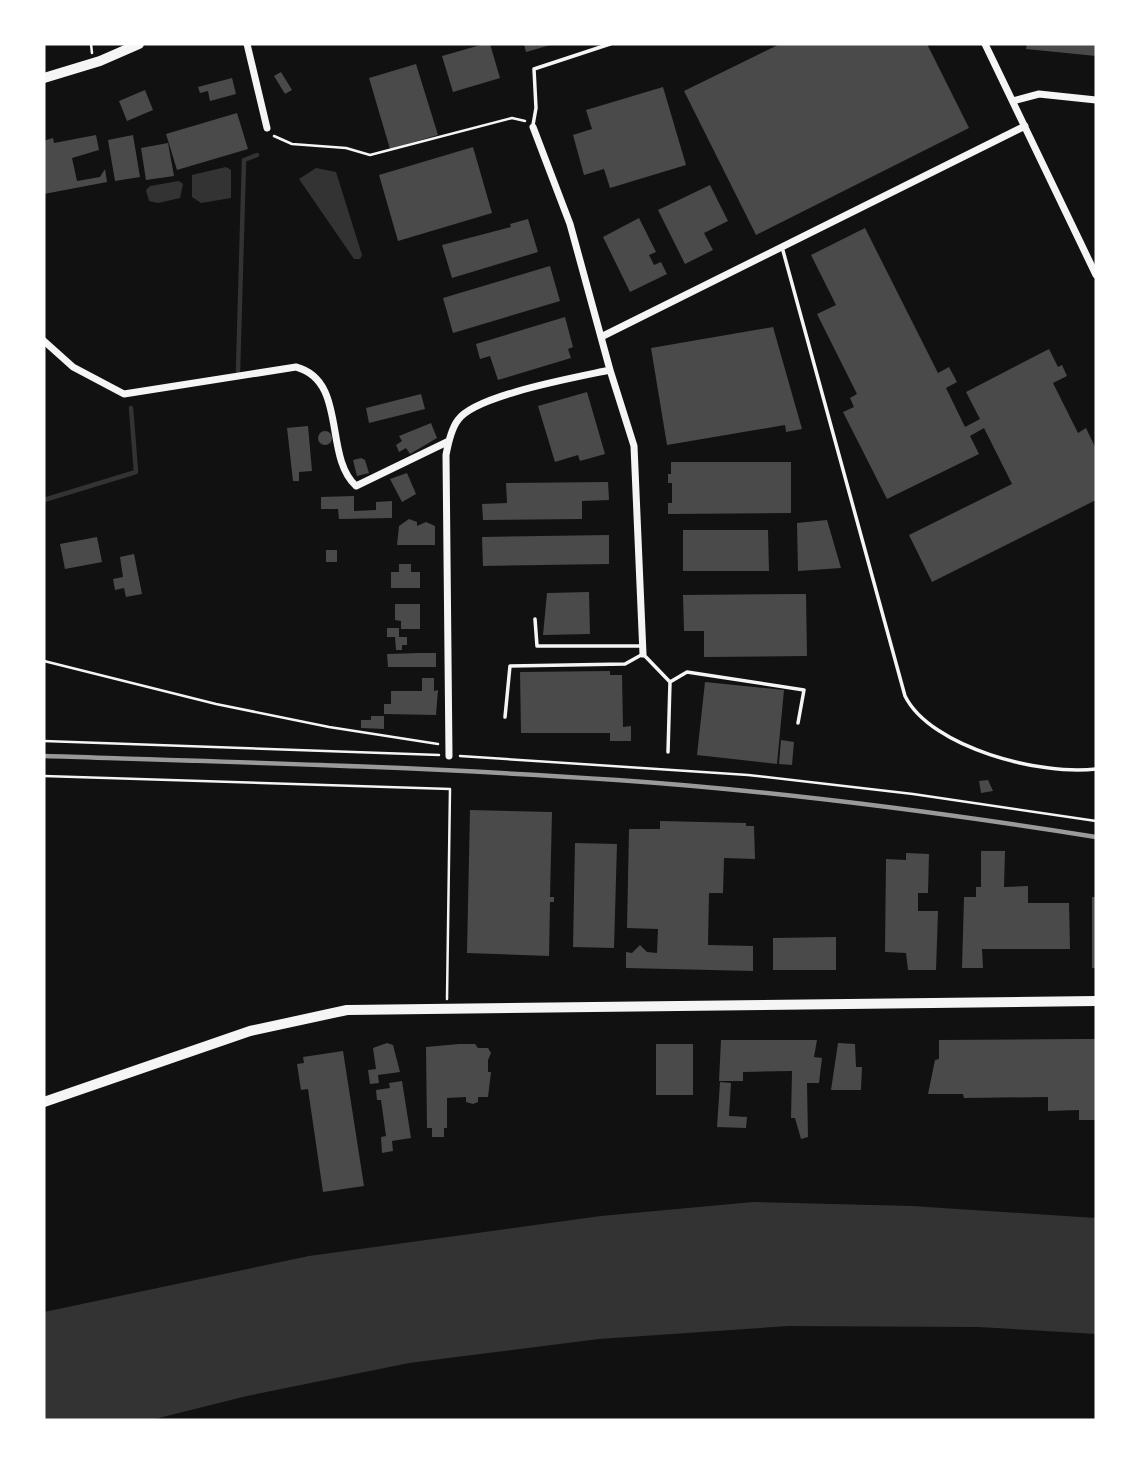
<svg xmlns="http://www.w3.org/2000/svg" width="1140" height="1464" viewBox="0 0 1140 1464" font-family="Overpass,sans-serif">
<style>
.water{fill:#333}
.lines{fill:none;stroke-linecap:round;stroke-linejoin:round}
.stream{stroke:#333;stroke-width:4.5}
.building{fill:#4a4a4a}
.path{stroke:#f5f5f5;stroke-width:2.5}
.service{stroke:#f5f5f5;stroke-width:3.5}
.minor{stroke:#f5f5f5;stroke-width:7}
.tertiary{stroke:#f5f5f5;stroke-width:10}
.secondary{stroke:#f5f5f5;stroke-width:10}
.rail{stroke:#9a9a9a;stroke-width:4.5}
</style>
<rect width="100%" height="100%" fill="#111"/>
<path class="water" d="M226,167l5,3v28l-30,5 -9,-6v-22z
M316,168l20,4 26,83 -2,4h-6l-55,-80z
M179,181l4,3 -3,14 -22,5 -9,-2 -3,-11 4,-4z
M753,1202l159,4 184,12v116l-118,-7 -190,-1 -189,13 -190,24 -162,33 -96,24h-107v-108l265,-56 292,-40z"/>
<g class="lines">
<path class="stream" d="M238,371l6,-211 13,-5
M44,500l92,-28 -5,-64"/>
</g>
<path class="building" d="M484,44h6l10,34 -47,14 -11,-36z
M524,44h30l-28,8z
M780,44h147l42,84 -213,107 -72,-144z
M1027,44h69v12l-70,-7z
M416,64l22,71 -48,14 -21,-71z
M281,72l11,18 -7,4 -11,-18z
M232,78l4,16 -26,7 -2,-10 -8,2 -2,-6z
M663,87l23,78 -76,23 -6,-19 -20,6 -11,-40 19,-6 -6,-19z
M145,90l8,20 -26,11 -8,-20z
M237,113l11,36 -71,21 -11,-36z
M96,135l3,15 -27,8 5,23 23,-4 5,-8 2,13 -63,12v-50l2,-4 7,-2 1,5z
M133,135l7,42 -25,4 -7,-41z
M168,143l6,33 -28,4 -5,-32z
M473,147l19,66 -94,28 -19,-66z
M710,185l18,36 -24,12 9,17 -28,14 -27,-54z
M639,218l17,34 -7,3 5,10 7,-3 6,12 -37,18 -27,-55z
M528,219l10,33 -86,26 -10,-33 69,-18 -1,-3z
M865,228l73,145 11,-6 8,15 -11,6 19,39 15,-8 -14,-27 83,-43 9,18 4,-2 5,11 -14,7 25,50 8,-5 10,21v51l-164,82 -23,-47 103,-51 -28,-56 -14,8 9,18 -92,45 -44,-87 11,-5 -4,-9 7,-4 -40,-80 19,-9 -25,-50z
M550,266l10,35 -107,32 -10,-35z
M565,317l8,30 -5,2 3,9 -73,22 -8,-24 -10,3 -4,-15z
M773,327l29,102 -16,3 -1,-7 -118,20 -16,-97z
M587,392l18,62 -25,7 -2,-6 -23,7 -17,-56z
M421,394l4,15 -56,14 -3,-15z
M431,423l6,15 -27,16 -4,-6 -7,4 -3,-7 6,-4 -3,-5z
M308,426l4,45 -13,1v9h-6l-6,-53z
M318 438a7 7 0 1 1 14 0a7 7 0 1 1-14 0Z
M361,458l4,2 4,13 -12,3 -4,-16z
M671,462h120v51l-123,1v-11h4v-20h-4v-9h3z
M407,473l9,21 -14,8 -12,-23z
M608,482l1,18 -27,1v18l-99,1 -1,-16 25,-1 -1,-20z
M354,496v15l22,-1v-8l16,-1v17l-53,1 -1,-10h-17v-12z
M409,519l8,3v4l9,-4 9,4v19h-38l2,-19z
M827,520l14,48 -43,3 -1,-48z
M683,530h85l1,41h-86z
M609,535v29l-126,2 -1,-29z
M97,537l5,25 -37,7 -5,-25z
M326,550h11v12h-11z
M134,554l8,40 -16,3 -2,-9 -9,2 -2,-11 10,-2 -3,-20z
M399,564h12v8h9v16h-29v-16h8z
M589,592l1,42 -47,1 4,-42z
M806,594l1,62 -103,1v-26h-20l-1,-36z
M395,604h25v25h-19v-8l-6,-1z
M387,628h12v9h8v8h-5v5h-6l-1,-13h-8z
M420,653h16v14h-48l-1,-13z
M610,671v4h12l1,52 8,-1v15h-21v-8h-89l-1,-61z
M422,678h12v13l4,-1 -2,25 -52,-1v-10h7v-13h31z
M705,682l79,8 -7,74 -80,-9z
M371,716h13v13l-23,-1v-8h10z
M781,740l13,2 -2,23 -13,-1z
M988,780l5,11 -12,2 -2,-12z
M470,810l82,2 -2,85h4v5h-4l-1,54 -82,-3z
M660,821l86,2v3h8l1,33 -31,-1 -1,35h-14l-1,52 45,1v25l-127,-3v-16l6,1 8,-8 7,7 10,1 1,-24 -31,-1 2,-99h31z
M575,843l42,1 -3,104 -41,-1z
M981,851h24l-1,36 24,-1v17h41l1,46h-88l1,19h-21l2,-71h12v-10h5z
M906,853l23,1 -1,39h-10v18h20l-2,59h-28l-2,-17 -21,-1 1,-93 20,1z
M1092,897h4v71h-4z
M836,937v33h-63v-32z
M1079,1039h17v81h-17v-10l-31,1v-14l-84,1 -1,-4h-35l7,-34 4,-1v-19z
M721,1040h96l-3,17 8,1 -3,25h-12l1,54 -7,2 -6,-21h-4l1,-47 -49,1v9h-24z
M387,1043l6,2 7,27 -22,3 1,8 -9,1 -2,-14 8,-1 -3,-21z
M838,1043l17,1 1,23h6l-1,23h-30z
M459,1044h16l3,4h10l3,5 -3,7v12h3l-3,25h-10v5l-5,2 -7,-2v-5l-19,1v30h-3v9h-12v-9h-5l-1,-81z
M656,1044h37v51h-37z
M343,1051l21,135 -41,6 -15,-103 -7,1 -4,-26 7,-1 -1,-6z
M402,1081l9,57 -19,3 1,10 -11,2 -1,-16 5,-1 -5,-36h-4l-1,-10 14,-2 -1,-5z
M720,1082l11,1 -2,33 18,1 -1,11 -29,-1z"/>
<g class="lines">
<path class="path" d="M91,44l1,9
M274,136l18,8 54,4 24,7 142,-37 13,3
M44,661l172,43 113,23 109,17
M44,741l395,14
M460,756l288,19 165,19 183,27
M44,776l406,13 -3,210"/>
<path class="service" d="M533,125l3,-17 -2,-39 76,-25
M782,247l123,449c26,52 137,80 191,73
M535,619l2,27h106
M670,682l17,-10 117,18 -6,33
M505,717l5,-51 115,-2 18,-10 27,28 -2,70"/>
<path class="minor" d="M247,44l20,84
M985,44l111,231
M1013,101l26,-7 57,6
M601,337l424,-211
M44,341l29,26 51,27 172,-27c52,14 27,89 60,119l93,-45
M610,370l24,76 9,208
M449,756l-3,-301c2,-11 5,-26 12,-35 17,-25 120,-43 152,-50l-40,-146 -37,-97"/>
<path class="tertiary" d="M44,1102l206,-71 97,-21 749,-9"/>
<path class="secondary" d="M44,78l56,-17 39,-17"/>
<path class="rail" d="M44,756c191,6 382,11 573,24 160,11 321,32 479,57"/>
</g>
<rect width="1140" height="1464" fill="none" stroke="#ffffff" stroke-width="91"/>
</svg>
